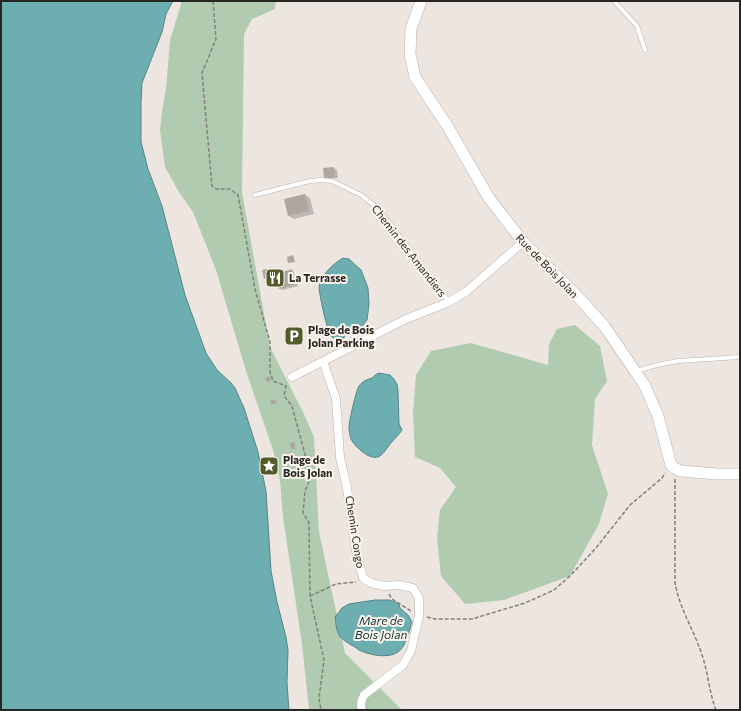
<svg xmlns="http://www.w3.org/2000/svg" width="741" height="711" viewBox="0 0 741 711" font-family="Commissioner,sans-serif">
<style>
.green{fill:#b0cbaf}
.water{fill:#6dafb1;stroke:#588686}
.shadow{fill:#0003}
.building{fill:#aea7a1}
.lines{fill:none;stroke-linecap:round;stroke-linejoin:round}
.lane-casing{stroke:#b8b1ab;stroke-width:5}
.street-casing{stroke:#b8b1ab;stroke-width:9}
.secondary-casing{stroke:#b8b1ab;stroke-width:12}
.path{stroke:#84807b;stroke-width:1.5;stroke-dasharray:4 2;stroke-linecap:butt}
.lane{stroke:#fff;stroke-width:4}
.street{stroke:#fff;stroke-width:8}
.secondary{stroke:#fff;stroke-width:11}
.labels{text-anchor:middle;stroke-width:4;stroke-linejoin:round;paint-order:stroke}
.street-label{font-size:11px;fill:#282623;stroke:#fbf4ed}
.poi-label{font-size:11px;font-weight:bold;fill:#282623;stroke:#fbf4ed;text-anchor:start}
.water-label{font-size:12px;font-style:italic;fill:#133536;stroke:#fbf4ed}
</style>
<rect width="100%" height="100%" fill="#ede6e0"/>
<path class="green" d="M182,1h94l-1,8 -23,10 -8,15 -2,158 28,155 34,67 10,23 5,95 26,121 57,57h-93l-7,-66 -19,-127 -3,-37 -7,-30 -27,-79 -30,-101 -23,-58 -14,-20 -14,-25 -5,-37 2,-19 4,-22 4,-49z
M575,325l25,21 7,35 -12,18 -3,46 16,49 -9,30 -29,52 -66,24 -39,4 -24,-28 -4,-38 3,-28 16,-23 -16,-19 -25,-11 -2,-44 3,-38 15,-24 40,-8 77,22 1,-21 8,-15z"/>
<path class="water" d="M1,1h172l-7,13 -4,18 -20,51 -1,20v39l7,27 14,37 23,89 21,58 11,17 14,13 4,5 9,20 14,44 8,39 5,80 6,31 9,35 2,13 -1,33 2,27h-288z
M343,258l6,1 12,11 7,18 1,16 -2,16 -3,4 -6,7 -12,3 -3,5c-5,0 -9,0 -12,-3 -4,-5 -12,-43 -12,-49 1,-11 15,-24 24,-29z
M379,373l11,2 3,3 4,6 1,7 1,33 3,6c-3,5 -8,9 -12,14 -3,4 -5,8 -10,12 -9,6 -25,-9 -29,-17 -1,-3 -2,-8 -2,-12 0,-6 7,-36 10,-41 4,-5 7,-6 13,-8 2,-2 4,-4 7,-5z
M375,600h15l9,4 1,4 8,7 4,7c-3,9 -6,25 -14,30 -10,7 -29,3 -39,-2 -3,-2 -5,-4 -8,-5 -4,-3 -9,-5 -12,-10 -3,-5 -3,-12 -4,-18l7,-9 7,-4z"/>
<path class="shadow" d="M334,168l3,2 1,8 -10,1 -3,-2z
M305,195l5,3 4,16 -20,5 -5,-3z
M291,270l3,2 4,14 -15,4 -3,-1z"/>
<path class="building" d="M334,167l1,10 -11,1 -1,-10z
M305,194l4,17 -21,5 -4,-17z
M293,255l2,7 -7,1 -1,-6z
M267,269l3,8 -6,2 -2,-9z
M292,269l4,15 -17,5 -4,-15z
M269,376l2,5 -4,1 -2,-4z
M275,399l2,4 -6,2 -1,-4z
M295,442v7h-4l-1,-6z"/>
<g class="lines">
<defs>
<path id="lane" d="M614,1l23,25 8,24
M255,195l55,-14 11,-1 11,1 29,14 14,11 13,15 61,81
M636,371l21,-6 21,-4 62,-4"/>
<path id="street" d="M323,361l13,38 4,58 7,31 5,36 5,32 6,22 8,5 13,3 15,-1 14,3 6,10v18l-8,35 -8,14 -39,30c-3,5 -4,9 -2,15
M292,377l114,-58 43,-17 18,-11 56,-49"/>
<path id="secondary" d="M421,1l-10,28 -1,25 5,23 33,50 41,71 34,44 57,57 25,28 30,44 10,15 13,30 13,49 3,3 7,3 36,3h23"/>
</defs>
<use href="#lane" class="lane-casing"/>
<use href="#street" class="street-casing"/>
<use href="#secondary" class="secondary-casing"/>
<path class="path" d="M213,1l3,38 -14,34 10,113 4,3h14l8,6 17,94 15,53v30l3,9 13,5
M286,385l-2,11 8,10 19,71 -6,14 -2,22 6,10 1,73 14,64 -5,38 2,12
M675,479v103c4,26 18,46 26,70 7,19 8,40 15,58
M389,594l3,5 19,12
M310,596l26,-12 20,-2
M427,617l8,2h37l53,-16 29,-13 16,-14 26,-28 34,-43 32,-27 3,-5"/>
<use href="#lane" class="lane"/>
<use href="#street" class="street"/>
<use href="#secondary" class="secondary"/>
</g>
<defs>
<symbol id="restaurant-square" viewBox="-11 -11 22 22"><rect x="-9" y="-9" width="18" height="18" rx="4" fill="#545b2a" stroke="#fbf4ed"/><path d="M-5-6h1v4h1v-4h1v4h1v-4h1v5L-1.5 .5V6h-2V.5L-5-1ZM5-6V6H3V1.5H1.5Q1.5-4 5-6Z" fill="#fff"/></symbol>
<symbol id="parking-square" viewBox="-11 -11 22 22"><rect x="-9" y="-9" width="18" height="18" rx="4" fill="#545b2a" stroke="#fbf4ed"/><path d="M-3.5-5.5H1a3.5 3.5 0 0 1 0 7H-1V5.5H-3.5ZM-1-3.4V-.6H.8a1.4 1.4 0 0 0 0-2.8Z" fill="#fff"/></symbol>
<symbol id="sight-square" viewBox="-11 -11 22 22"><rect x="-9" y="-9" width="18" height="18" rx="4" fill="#545b2a" stroke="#fbf4ed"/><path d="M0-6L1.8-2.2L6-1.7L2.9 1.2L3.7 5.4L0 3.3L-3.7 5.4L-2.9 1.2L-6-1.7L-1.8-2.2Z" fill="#fff"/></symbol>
</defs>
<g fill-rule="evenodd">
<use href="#restaurant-square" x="264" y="267" width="22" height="22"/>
<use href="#parking-square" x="283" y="325" width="22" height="22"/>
<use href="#sight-square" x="258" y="455" width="22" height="22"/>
</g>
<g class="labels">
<g class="street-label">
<text transform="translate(409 251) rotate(52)" y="4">Chemin des Amandiers</text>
<text transform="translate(547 266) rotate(46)" y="4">Rue de Bois Jolan</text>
<text transform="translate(355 532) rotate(81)" y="4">Chemin Congo</text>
</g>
<g class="poi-label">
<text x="289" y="282">La Terrasse</text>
<text x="308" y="334">Plage de Bois<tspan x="308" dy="13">Jolan Parking</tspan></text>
<text x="283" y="464">Plage de<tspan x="283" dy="13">Bois Jolan</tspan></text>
</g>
<g class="water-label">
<text x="381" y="625">Mare de<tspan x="381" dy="14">Bois Jolan</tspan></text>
</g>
</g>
<rect width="741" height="711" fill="none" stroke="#282623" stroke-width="4"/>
</svg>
